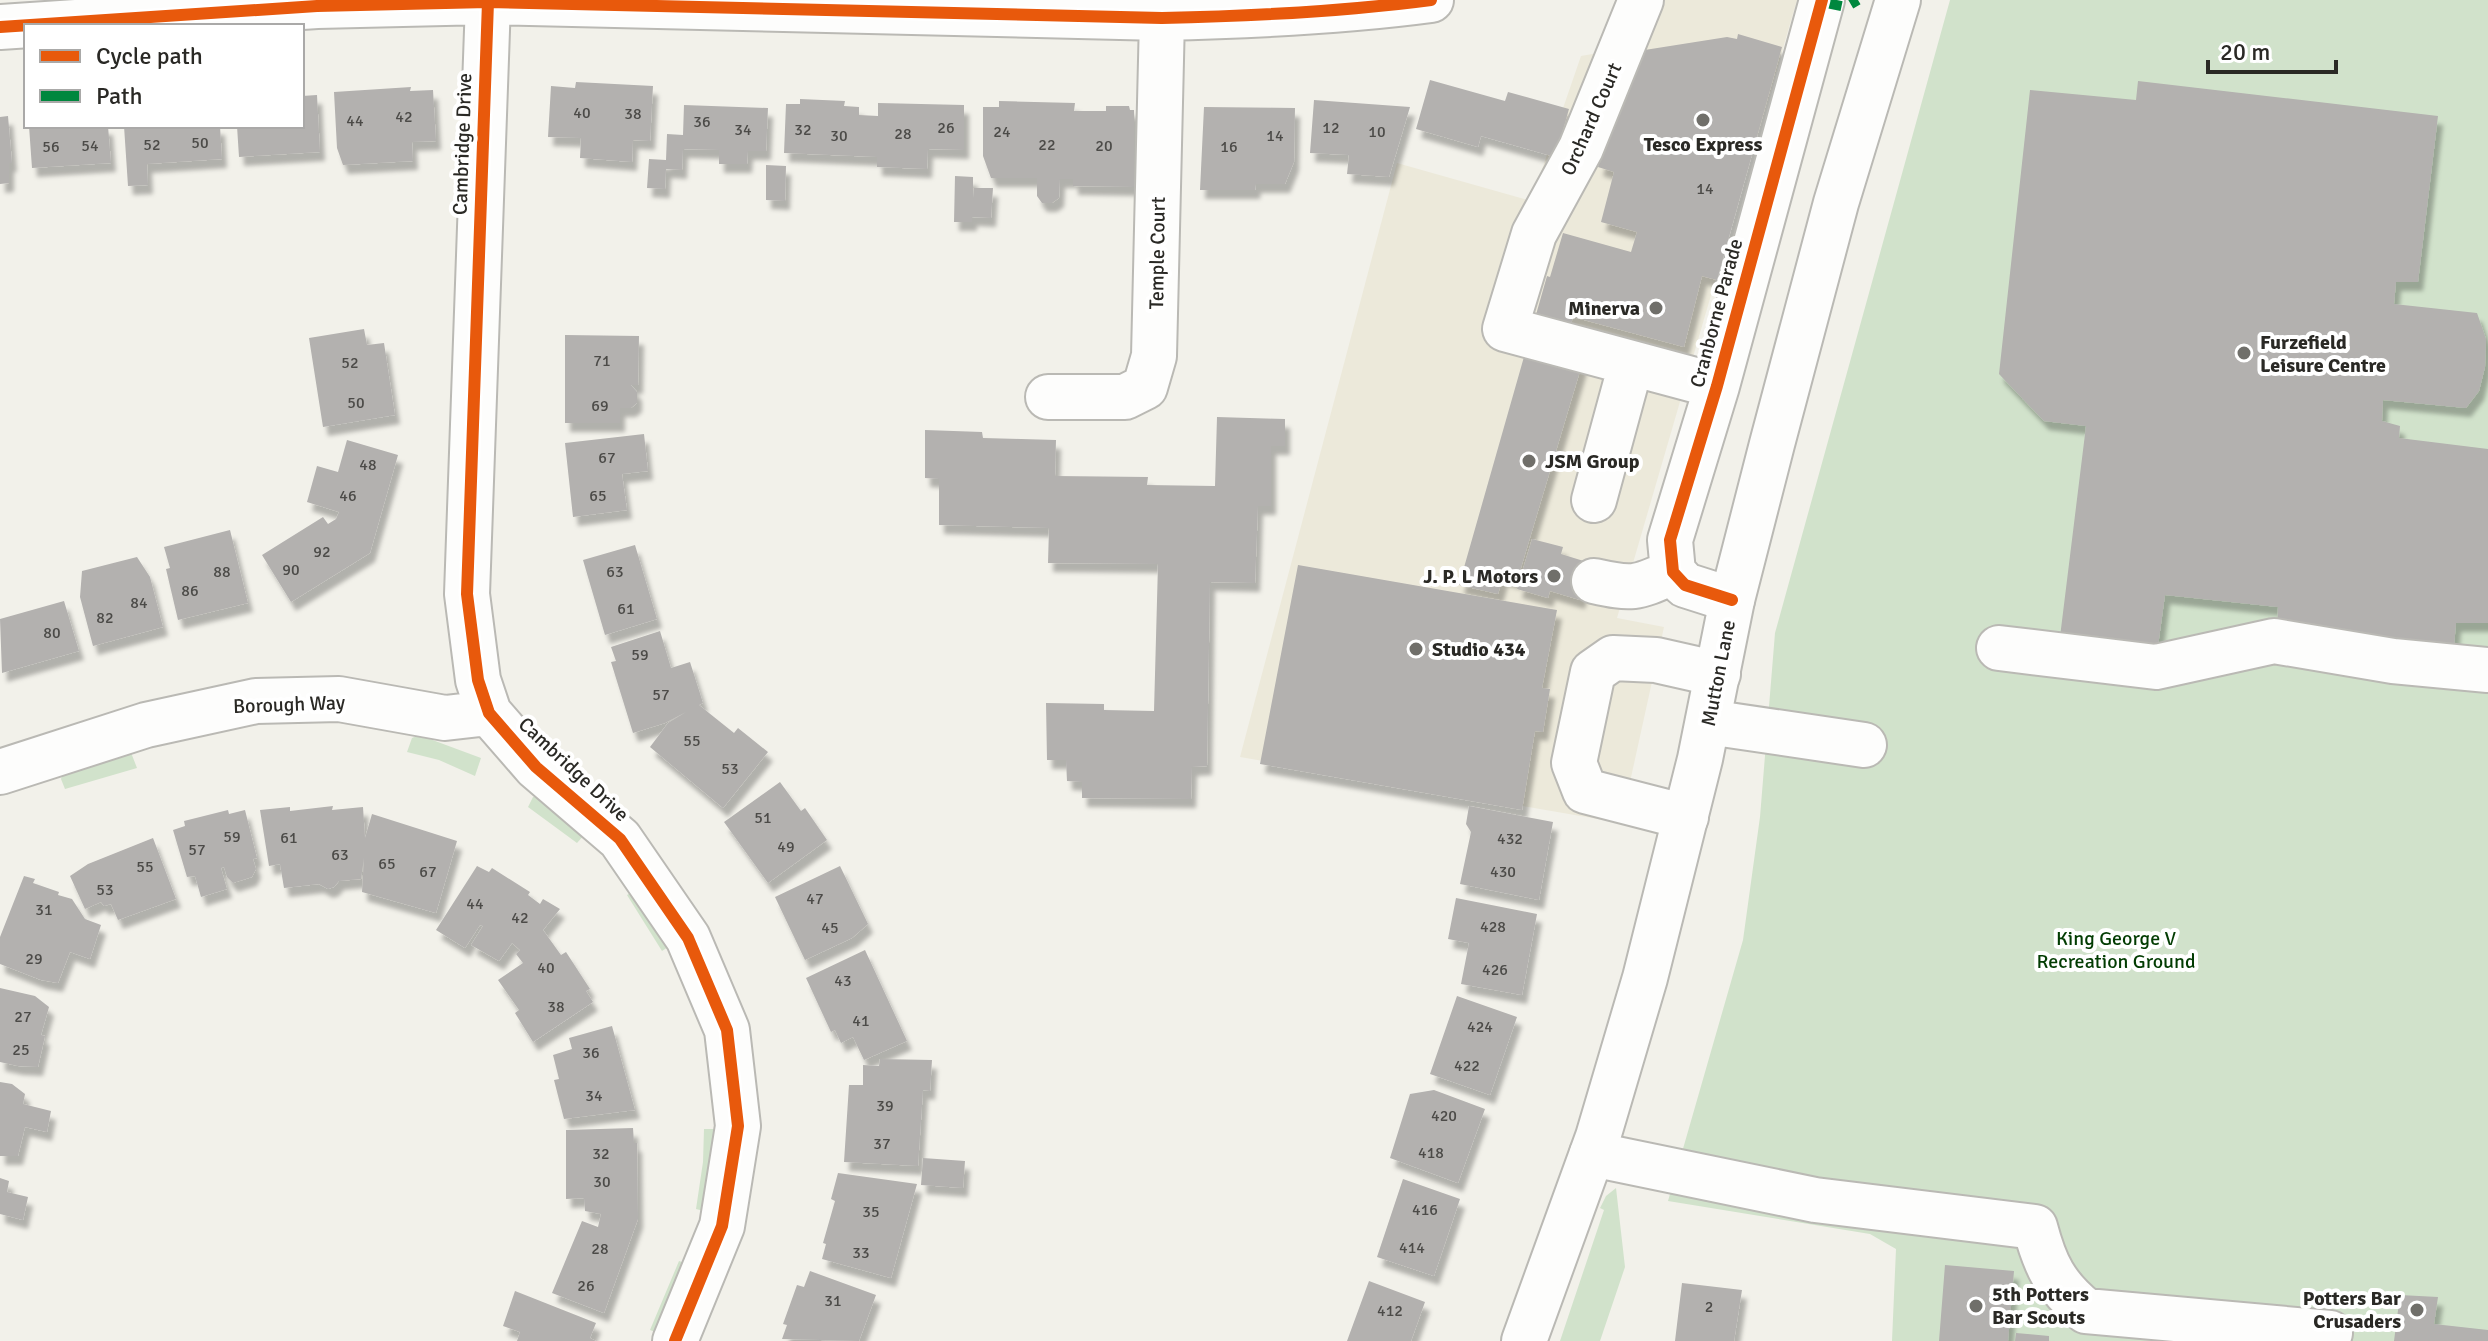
<svg xmlns="http://www.w3.org/2000/svg" width="2488" height="1341" viewBox="0 0 2488 1341" font-family="Signika,sans-serif">
<style>
.built{fill:#ece9da}
.green{fill:#d1e2cb}
.building{fill:#b3b1af;filter:url(#shadow)}
.lines{fill:none;stroke-linecap:round;stroke-linejoin:round}
.minor-casing{stroke:#bab9b4;stroke-width:48}
.major-casing{stroke:#bab9b4;stroke-width:48}
.minor{stroke:#fdfdfc;stroke-width:44}
.major{stroke:#fdfdfc;stroke-width:44}
.quiet{stroke:#00873e;stroke-width:10;stroke-dasharray:20 10;stroke-linecap:butt}
.cycleway-casing{stroke:#fff;stroke-width:17}
.cycleway{stroke:#e8590c;stroke-width:12}
.poi-dot{fill:#706f6a;stroke:#fff;stroke-width:3}
.labels{text-anchor:middle;stroke-width:8;stroke-linejoin:round;paint-order:stroke}
.number-label{font-size:16px;fill:#4c4b48}
.street-label{font-size:20px;fill:#2a2925;stroke:#fff}
.poi-label{font-size:20px;font-weight:bold;fill:#2a2925;stroke:#fff;text-anchor:start}
.park-label{font-size:20px;fill:#023c02;stroke:#fff}
</style>
<defs>
<filter id="shadow"><feDropShadow dx="5" dy="9" stdDeviation="2" flood-color="#0004"/></filter>
</defs>
<rect width="100%" height="100%" fill="#f2f1ea"/>
<path class="built" d="M1626,0h171l-180,618 47,9 -43,196 -381,-66 157,-594 134,38 50,-145 28,-5z"/>
<path class="green" d="M1950,0h538v1341h-596l4,-92 -26,-15 -202,-33 75,-261 17,-123 15,-184z
M419,735l62,23 -6,18 -36,-16 -32,-8 5,-14z
M130,750l7,18 -72,21 -4,-10 3,-9z
M545,793l40,41 -8,9 -49,-36 5,-10z
M632,892l36,55 -6,4 -35,-56z
M704,1129h19l-15,83 -12,-3 7,-47z
M1616,1188l9,79 -25,74h-40l44,-131 -4,-2 6,-12z
M679,1261l12,4 -28,70 -13,-5z"/>
<path class="building" d="M1738,34l44,13 -65,233 -15,-4 -18,71 -111,-30 -11,38 21,6 -66,220 -14,-4 -5,17 -39,-9 88,-309 3,1 13,-44 68,19 6,-20 -36,-10 13,-50 -16,-5 34,-115 95,-15 10,2z
M1430,80l75,21 3,-9 61,17 -14,48 -74,-21 -3,11 -62,-18z
M2138,81l300,35 -20,166h-22l-2,22 83,9 9,26 -1,28 -6,24 -13,17 -83,-8 -1,21 18,5 -1,12 89,11v174h-32l-2,23 -177,-16 1,-23 -113,-12 -7,51 -98,-9 26,-211 -42,-5 -45,-47 31,-284 106,10z
M576,82l77,4 -3,55 -17,-1 -1,22 -52,-4 1,-20 -33,-1 3,-51 24,2z
M411,87l-1,4 23,-1 3,51 -24,1 1,19 -70,4 -6,-17 -3,-56z
M317,95l3,57 -81,5 -2,-31h65v-30z
M800,99l45,2 -1,5 15,1v8l19,1v-13l86,2v45l-36,-1 -1,20 -50,-2v-10l-93,-4 2,-49h14z
M1314,100l96,7 -21,70 -42,-3 2,-19 -39,-2z
M999,101l76,2 -1,8h32v-5h23l1,4h4v77l-61,-1v-7h-13l-1,19 -7,5h-10l-5,-7v-18h-46l-8,-22v-49h16z
M684,105l84,3 -2,43h-18l-1,13h-28v-14l-36,-1 -1,21 -16,-1 -1,20 -18,-1 2,-29 17,1 1,-26 16,1z
M1204,107l91,1 -1,54 -9,22h-29l-1,6h-55z
M8,116l4,47h-3v20l-9,1v-67z
M29,126h79l3,37 -79,5z
M124,126h96l2,33 -75,5 1,21 -20,1z
M766,165l20,1 -1,35 -19,-1z
M955,176l18,1v21l1,-10h19l-2,30 -19,-1v5h-18z
M364,329l3,16 17,-2 11,72 -72,12 -14,-89z
M565,335l74,1 -1,49h-7l6,7v11l-6,5h-11v15h-55z
M1217,417l68,2v27h-14v60h-13l-3,77 -45,-1 -3,184 -15,1 -1,32 -109,-1v-16l-15,-1 -1,-21h-19l-1,-57 58,1v6l50,1 4,-147 -110,-1 1,-35 -110,-3v-46l-14,-1v-48l57,2 1,6 73,2 -1,36 93,1 -1,8 68,1z
M644,434l4,37 -26,3 5,36 -54,7 -8,-74z
M347,440l51,15 -28,98 -79,49 -29,-47 61,-38 5,7 8,-5 3,-7 -32,-10 10,-36 21,6z
M230,530l18,73 -70,17 -12,-51 4,-1 -6,-21z
M1532,539l31,8 -2,7 29,9 -10,37 -30,-9 -2,7 -31,-9z
M635,545l22,74 -52,16 -22,-75z
M137,557l13,20 13,50 -70,19 -13,-49 2,-26z
M1298,565l259,45 -15,78 8,1 -7,43 -8,-1 -13,79 -262,-46z
M64,601l15,50 -77,22 -2,-54z
M660,631l11,37 19,-6 13,41 -4,2 35,28 4,-5 30,24 -45,56 -73,-61 18,-24 18,-11 -21,11 -32,10 -22,-71 5,-1 -5,-14z
M780,782l21,29 4,-3 22,32 -59,43 -44,-61z
M333,806l-1,4 31,-3 2,31 7,-24 85,27 -21,72 -74,-21 2,-34 -3,21 -22,2 -5,6 -6,2 -9,-5 -35,4 -4,-24 -11,2 -9,-56 30,-3v4z
M1469,806l84,16 -14,78 -79,-16 11,-52 -5,-8z
M228,810l1,4 16,-4 12,48 -4,1 3,10 -4,8 -19,6 -6,-6 -3,-10 -3,1 6,21 -26,8 -6,-21 -8,1 -14,-47 12,-4 -1,-5z
M153,838l23,61 -58,21 -7,-16 -7,2 -3,-4 -16,7 -15,-33 18,-12z
M477,866l12,6 3,-4 38,24 -2,3 12,9 3,-5 17,10 -17,21 18,25 5,-3 24,37 -4,2 7,11 -60,40 -18,-29 4,-3 -21,-30 25,-17 -7,-9 4,-4 -8,-7 -13,18 -28,-16 12,-19 -3,-1 -15,23 -29,-18z
M840,866l28,58 -16,14 -47,22 -30,-63z
M24,876l11,3 -2,4 26,9 -1,3 14,4 13,20 16,6 -11,34 -20,-7 -12,31 -17,-3 -41,-16v-27z
M1456,898l81,16 -15,81 -61,-11 8,-41 -21,-4z
M865,950l42,91 -43,19 -11,-23 -12,6 -6,-13 -4,2 -25,-54z
M0,988l35,8 14,11 -8,28 4,1 -7,31 -20,-1 -18,-4z
M1457,996l60,21 -27,78 -60,-21z
M612,1026l23,84 -71,9 -10,-39 5,-1 -6,-24 19,-6 -3,-11z
M880,1059l52,1 -2,31 -7,-1 -5,76 -74,-4 5,-77h14v-20l16,1z
M0,1082l12,2 13,10 -2,10 28,7 -4,21 -22,-5 -7,29h-18z
M1434,1090l51,19 -27,74 -68,-25 20,-64z
M633,1128l1,15h3l1,76 -34,94 -52,-20 30,-72 16,6 3,-13 -16,-3 -1,-13 -18,1v-69z
M923,1158l42,3 -2,27 -42,-3z
M838,1173l79,11 -26,94 -69,-19 4,-15 -3,-1 12,-42 -4,-2z
M0,1178l9,3 -2,11 21,5 -5,23 -23,-6z
M1403,1179l57,20 -26,77 -57,-19z
M1945,1265l69,6 -6,70h-69z
M810,1271l66,24 -17,46 -77,-2 5,-14 -4,-1 14,-39 7,2z
M1369,1281l56,21 -14,39h-64z
M1682,1283l60,7 -8,51h-59z
M515,1291l81,32 -6,15 6,3h-79l3,-9 -17,-6z
M2400,1295l38,2 -4,27 54,6v11h-94z
M2016,1333l33,3v5h-34z"/>
<g class="lines">
<defs>
<path id="minor" d="M1641,0l-60,148 -47,86 -29,95 212,57
M488,2l-21,592 11,86 11,33 47,54 84,72 68,99 39,92 11,96 -16,100 -47,115
M0,27l317,-21 171,-4 674,16c91,-2 179,-6 269,-18
M1048,397h77l20,-10 9,-31 8,-338
M1594,500l37,-136
M1594,581c40,9 42,7 79,-9
M1732,600l-47,-15 -12,-13 -3,-32 47,-154 105,-386
M1999,648l157,19 118,-26 119,20 95,9
M1708,722l156,23
M0,772l146,-47 110,-24 83,-2 106,19 44,-5
M1686,817l-101,-26 -11,-28 19,-91 20,-14 43,2 62,14
M1592,1154l223,46 220,27c10,38 20,59 51,84l244,22"/>
<path id="major" d="M1524,1341l74,-204 47,-159 55,-219 32,-159 40,-156 64,-241 62,-203"/>
</defs>
<use href="#minor" class="minor-casing"/>
<use href="#major" class="major-casing"/>
<use href="#minor" class="minor"/>
<use href="#major" class="major"/>
<path class="quiet" d="M1822,2l24,5 12,-7"/>
<defs>
<path id="cycleway" d="M488,2l-21,592 11,86 11,33 47,54 84,72 68,99 39,92 11,96 -16,100 -47,115
M0,27l317,-21 171,-4 674,16c91,-2 179,-6 269,-18
M1732,600l-47,-15 -12,-13 -3,-32 47,-154 105,-386"/>
</defs>
<use href="#cycleway" class="cycleway-casing"/>
<use href="#cycleway" class="cycleway"/>
</g>
<g class="poi-dot">
<circle cx="1703" cy="120" r="8"/>
<circle cx="1656" cy="308" r="8"/>
<circle cx="2244" cy="353" r="8"/>
<circle cx="1529" cy="461" r="8"/>
<circle cx="1554" cy="576" r="8"/>
<circle cx="1416" cy="649" r="8"/>
<circle cx="1976" cy="1306" r="8"/>
<circle cx="2417" cy="1310" r="8"/>
</g>
<g class="labels">
<g class="number-label">
<text x="582" y="118">40</text>
<text x="633" y="119">38</text>
<text x="404" y="122">42</text>
<text x="355" y="126">44</text>
<text x="702" y="127">36</text>
<text x="946" y="133">26</text>
<text x="1331" y="133">12</text>
<text x="743" y="135">34</text>
<text x="803" y="135">32</text>
<text x="1002" y="137">24</text>
<text x="1377" y="137">10</text>
<text x="903" y="139">28</text>
<text x="839" y="141">30</text>
<text x="1275" y="141">14</text>
<text x="200" y="148">50</text>
<text x="152" y="150">52</text>
<text x="1047" y="150">22</text>
<text x="90" y="151">54</text>
<text x="1104" y="151">20</text>
<text x="51" y="152">56</text>
<text x="1229" y="152">16</text>
<text x="1705" y="194">14</text>
<text x="602" y="366">71</text>
<text x="350" y="368">52</text>
<text x="356" y="408">50</text>
<text x="600" y="411">69</text>
<text x="607" y="463">67</text>
<text x="368" y="470">48</text>
<text x="348" y="501">46</text>
<text x="598" y="501">65</text>
<text x="322" y="557">92</text>
<text x="291" y="575">90</text>
<text x="222" y="577">88</text>
<text x="615" y="577">63</text>
<text x="190" y="596">86</text>
<text x="139" y="608">84</text>
<text x="626" y="614">61</text>
<text x="105" y="623">82</text>
<text x="52" y="638">80</text>
<text x="640" y="660">59</text>
<text x="661" y="700">57</text>
<text x="692" y="746">55</text>
<text x="730" y="774">53</text>
<text x="763" y="823">51</text>
<text x="232" y="842">59</text>
<text x="289" y="843">61</text>
<text x="1510" y="844">432</text>
<text x="786" y="852">49</text>
<text x="197" y="855">57</text>
<text x="340" y="860">63</text>
<text x="387" y="869">65</text>
<text x="145" y="872">55</text>
<text x="428" y="877">67</text>
<text x="1503" y="877">430</text>
<text x="105" y="895">53</text>
<text x="815" y="904">47</text>
<text x="475" y="909">44</text>
<text x="44" y="915">31</text>
<text x="520" y="923">42</text>
<text x="1493" y="932">428</text>
<text x="830" y="933">45</text>
<text x="34" y="964">29</text>
<text x="546" y="973">40</text>
<text x="1495" y="975">426</text>
<text x="843" y="986">43</text>
<text x="556" y="1012">38</text>
<text x="23" y="1022">27</text>
<text x="861" y="1026">41</text>
<text x="1480" y="1032">424</text>
<text x="21" y="1055">25</text>
<text x="591" y="1058">36</text>
<text x="1467" y="1071">422</text>
<text x="594" y="1101">34</text>
<text x="885" y="1111">39</text>
<text x="1444" y="1121">420</text>
<text x="882" y="1149">37</text>
<text x="1431" y="1158">418</text>
<text x="601" y="1159">32</text>
<text x="602" y="1187">30</text>
<text x="1425" y="1215">416</text>
<text x="871" y="1217">35</text>
<text x="1412" y="1253">414</text>
<text x="600" y="1254">28</text>
<text x="861" y="1258">33</text>
<text x="586" y="1291">26</text>
<text x="833" y="1306">31</text>
<text x="1709" y="1312">2</text>
<text x="1390" y="1316">412</text>
</g>
<g class="street-label">
<text transform="translate(1591 119) rotate(-66)" y="7">Orchard Court</text>
<text transform="translate(462 144) rotate(-88)" y="7">Cambridge Drive</text>
<text transform="translate(1157 253) rotate(-89)" y="7">Temple Court</text>
<text transform="translate(1716 313) rotate(-75)" y="7">Cranborne Parade</text>
<text transform="translate(1718 673) rotate(-79)" y="7">Mutton Lane</text>
<text transform="translate(289 704) rotate(-2)" y="7">Borough Way</text>
<text transform="translate(574 769) rotate(43)" y="7">Cambridge Drive</text>
</g>
<g class="poi-label">
<text x="1703" y="151" text-anchor="middle">Tesco Express</text>
<text x="1640" y="315" text-anchor="end">Minerva</text>
<text x="2260" y="349">Furzefield<tspan x="2260" dy="23">Leisure Centre</tspan></text>
<text x="1545" y="468">JSM Group</text>
<text x="1538" y="583" text-anchor="end">J. P. L Motors</text>
<text x="1432" y="656">Studio 434</text>
<text x="1992" y="1301">5th Potters<tspan x="1992" dy="23">Bar Scouts</tspan></text>
<text x="2401" y="1305" text-anchor="end">Potters Bar<tspan x="2401" dy="23">Crusaders</tspan></text>
</g>
<g class="park-label">
<text x="2116" y="945">King George V<tspan x="2116" dy="23">Recreation Ground</tspan></text>
</g>
</g>
<rect x="24" y="24" width="280" height="104" fill="#ffffff" stroke="#aaa9a8" stroke-width="2"/>
<rect x="40" y="50" width="40" height="12" fill="#e8590c" stroke="#aaa9a8" stroke-width="2"/>
<text x="96" y="64" font-size="24" fill="#2a2925">Cycle path</text>
<rect x="40" y="90" width="40" height="12" fill="#00873e" stroke="#aaa9a8" stroke-width="2"/>
<text x="96" y="104" font-size="24" fill="#2a2925">Path</text>
<path d="M2208 60v12h128v-12" fill="none" stroke="#2a2925" stroke-width="4"/>
<text x="2220" y="60" font-size="24" fill="#2a2925" stroke="#ffffff" stroke-width="6" paint-order="stroke">20 m</text>
</svg>
